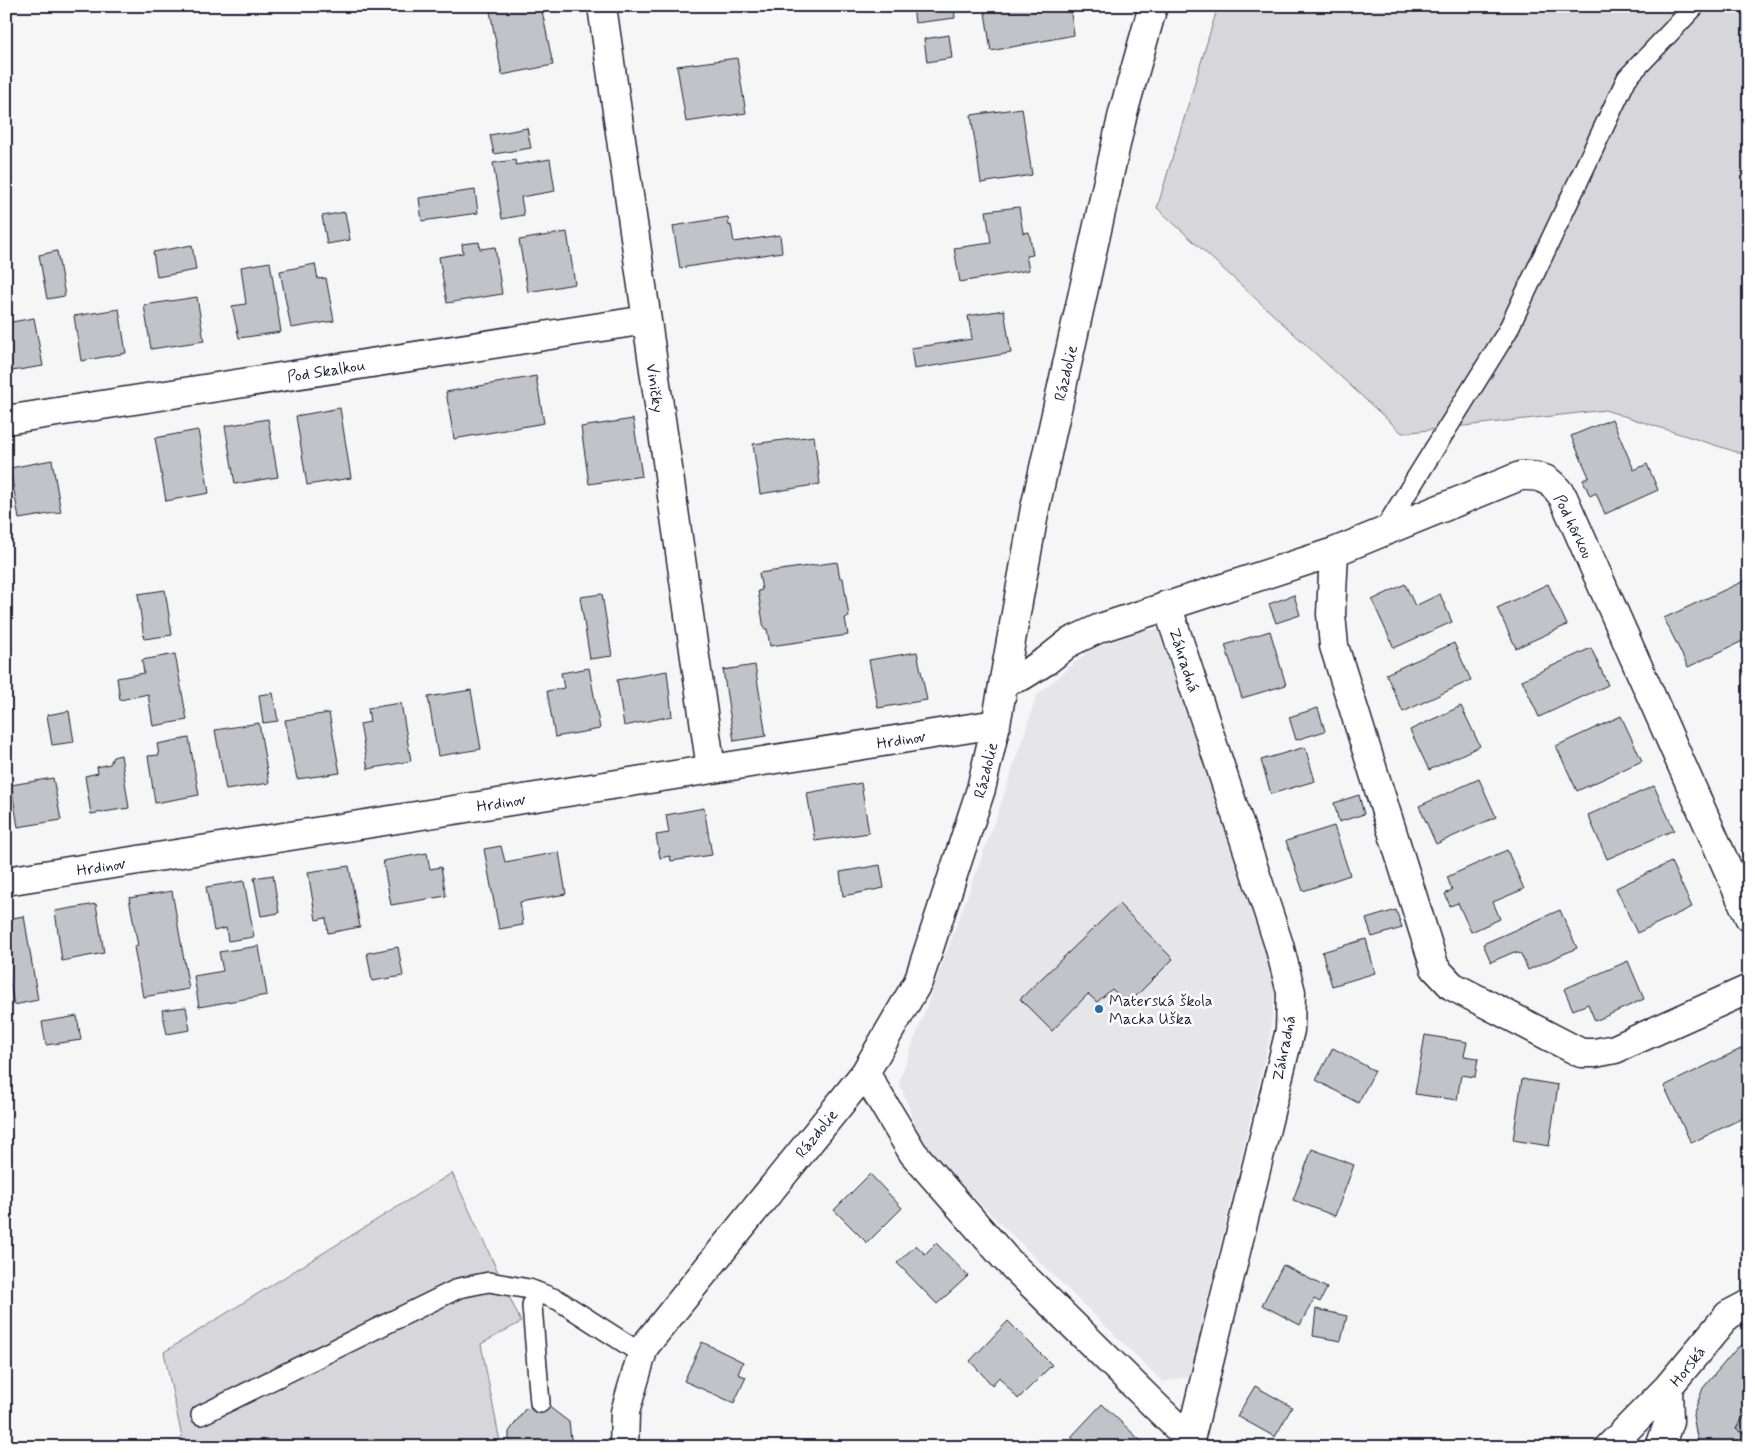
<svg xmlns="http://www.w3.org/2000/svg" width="1755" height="1453" viewBox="0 0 1755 1453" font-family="Mynerve,sans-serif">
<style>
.built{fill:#e6e6e9}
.green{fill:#d7d7db;stroke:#7c7c8b}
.building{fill:#c2c2c9;stroke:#22223b}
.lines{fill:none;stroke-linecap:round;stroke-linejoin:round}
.lane-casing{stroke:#22223b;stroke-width:22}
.street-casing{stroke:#22223b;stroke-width:31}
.lane{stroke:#fff;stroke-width:19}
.street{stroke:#fff;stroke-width:28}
.poi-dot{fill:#1f6fb2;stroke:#fff;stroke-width:2}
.labels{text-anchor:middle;stroke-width:5;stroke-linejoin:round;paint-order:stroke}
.street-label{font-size:16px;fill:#22223b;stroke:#fff}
.poi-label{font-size:16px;fill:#22223b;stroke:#fff;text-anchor:start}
</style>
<rect width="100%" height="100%" fill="#f6f6f7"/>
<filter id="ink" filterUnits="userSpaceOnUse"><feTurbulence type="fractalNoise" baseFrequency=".02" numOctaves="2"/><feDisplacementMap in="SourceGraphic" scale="10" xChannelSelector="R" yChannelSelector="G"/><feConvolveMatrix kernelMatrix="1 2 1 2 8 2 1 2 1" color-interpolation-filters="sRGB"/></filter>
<g filter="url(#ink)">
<path class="built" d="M1158,629l113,337 4,25 -5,45 -81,340 -26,6 -193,-188 -49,-53 -22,-60 101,-274 37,-112 53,-45 53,-20z"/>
<path class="green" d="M1218,6h531v450l-144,-46 -203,23 -245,-225z
M452,1173l69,149 -40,22 20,103h-317l-20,-95z"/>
<path class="building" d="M515,6h26l12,59 -51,10 -12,-64z
M913,6h41l1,12 -40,5z
M984,6h86l4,29 -83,16z
M949,35l3,23 -25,4 -3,-23z
M737,58l9,55 -60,9 -9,-56z
M1022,108l10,67 -51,8 -10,-68z
M527,128l4,20 -37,6 -4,-19z
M550,159l5,32 -34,6 3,18 -22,4 -9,-56 22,-3 1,5z
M475,190l3,23 -56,8 -3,-23z
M1019,207l4,26 6,-1 4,23 -7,1 3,14 -69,12 -6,-34 37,-5 -5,-32z
M345,212l5,28 -23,4 -5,-28z
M728,217l1,9 2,-1 3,17 46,-7 2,17 -102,16 -7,-42z
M567,232l8,52 -47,8 -9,-52z
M479,242l1,7 15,-2 7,47 -55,9 -8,-46 24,-4 -1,-9z
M192,245l4,25 -39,7 -4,-25z
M57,251l8,45 -18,3 -8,-44z
M270,262l11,70 -42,6 -7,-32 14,-2 -5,-37z
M315,264l3,15 8,-1 8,43 -43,7 -11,-57z
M197,297l7,44 -53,8 -7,-44z
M119,309l7,44 -45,8 -7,-45z
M1004,310l7,43 -97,16 -3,-21 61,-9 -4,-23z
M34,318l9,48 -37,6v-49z
M536,376l8,47 -90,16 -8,-47z
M340,408l11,70 -44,7 -11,-69z
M268,419l10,58 -43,7 -10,-58z
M633,419l9,57 -53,8 -8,-57z
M1612,419l22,51 13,-6 11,26 -53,24 -9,-21 -6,3 -7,-16 6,-3 -18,-41z
M198,430l11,63 -43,8 -11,-63z
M814,436l6,48 -60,10 -7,-50z
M52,460l9,52 -42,7 -9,-51z
M837,562l3,16h3l6,39 -4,1 3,17 -78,11 -3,-17h-3l-6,-38 4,-1 -3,-17z
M1746,580l3,6v52l-61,29 -24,-49z
M1405,584l10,22 25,-12 12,28 -58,26 -22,-48z
M1548,584l19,41 -51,23 -19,-40z
M165,590l7,45 -28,4 -6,-45z
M602,594l10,62 -22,3 -10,-62z
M1294,595l6,20 -24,8 -7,-19z
M1270,631l16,54 -44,13 -17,-53z
M1454,643l17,37 -68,32 -17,-38z
M1591,648l17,37 -69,32 -17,-37z
M917,652l10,48 -49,8 -9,-48z
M175,654l12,66 -34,6 -5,-32 -28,6 -3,-22 27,-5 -2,-13z
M755,665l11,71 -32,5 -11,-71z
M589,668l11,61 -45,8 -8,-46 17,-3 -3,-15z
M667,671l5,45 -48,10 -7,-46z
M471,690l10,59 -43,7 -10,-59z
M273,693l5,28 -15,2 -4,-28z
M401,703l10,58 -43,8 -8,-45 10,-2 -2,-14z
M1461,706l19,40 -51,24 -19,-40z
M1318,708l7,23 -29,9 -7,-23z
M69,711l5,31 -22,3 -5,-30z
M329,713l11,60 -43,6 -12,-59z
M1621,716l21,45 -65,30 -21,-45z
M259,723l10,60 -43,7 -11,-60z
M189,738l10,57 -44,8 -7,-47 11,-1 -2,-11z
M1305,747l10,34 -44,13 -10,-34z
M121,755l8,53 -38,6 -6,-38 13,-3 -1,-6 13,-3 3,-7z
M53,778l8,42 -43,7 -7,-42z
M1479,779l17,38 -60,27 -17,-38z
M861,783l8,50 -54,8 -8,-48z
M1654,786l20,44 -67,29 -19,-44z
M1359,795l5,19 -25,8 -5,-19z
M704,808l8,47 -41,6 -1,-5 -10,2 -4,-23 13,-2 -3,-18z
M1334,826l16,49 -47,16 -17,-50z
M501,846l4,16 54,-10 7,42 -46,8 3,23 -24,4 -15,-80z
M1507,850l17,39 -31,13 7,17 -29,13 -13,-29 -8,3 -5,-12 7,-4 -5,-13z
M427,853l3,16 11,-2 5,29 -55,9 -8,-44z
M1671,862l21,45 -55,26 -21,-45z
M880,865l4,23 -41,8 -3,-24z
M349,866l11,61 -32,6 -2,-15 -10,2 -8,-48z
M273,875l6,38 -18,3 -7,-38z
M244,881l10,56 -26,4 -2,-13 -12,3 -8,-44z
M172,891l17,98 -46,8 -9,-50 4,-1 -9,-48z
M96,904l8,49 -42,8 -7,-50z
M1119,904l54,55 -45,45 -16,-15 -15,13 -9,-8 -36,37 -32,-32z
M1396,910l6,18 -30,9 -6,-18z
M1560,910l17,38 -49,22 -7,-16 -7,-2 -23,10 -8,-18z
M24,916l14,84 -24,5 -8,-43v-43z
M1366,939l9,34 -43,13 -10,-34z
M259,946l8,49 -68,12 -5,-31 29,-5 -4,-19z
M398,947l5,29 -31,5 -5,-28z
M1628,961l16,38 -49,22 -7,-17 -15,6 -9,-21z
M186,1007l4,23 -23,4 -5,-24z
M77,1016l4,24 -35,5 -4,-23z
M1425,1035l42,7 -3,14 14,2 -3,19 -14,-2 -4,25 -42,-6z
M1749,1045v70l-58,28 -27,-57z
M1333,1048l42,23 -17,32 -42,-23z
M1522,1079l36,6 -9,61 -36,-6z
M1312,1149l42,16 -19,51 -42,-16z
M870,1174l32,34 -35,35 -33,-33z
M936,1243l32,33 -31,28 -40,-41 19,-18 9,9z
M1283,1265l44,23 -7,14 -6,-3 -14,26 -38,-20z
M1316,1309l31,7 -6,25 -28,-5z
M1008,1321l44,44 -34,34 -19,-22 -7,8 -22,-24z
M1749,1340v69l-13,20 13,8v10h-47l-4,-4 -5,-28 10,-27 34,-40z
M702,1342l41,20 -5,12 8,3 -12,26 -50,-22z
M1255,1386l37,21 -17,30 -38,-21z
M1102,1404l41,39 -4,4h-57l-11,-10z
M548,1406l21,16 3,25h-63v-15l16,-23z
M1747,1411l2,2v24l-13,-8z"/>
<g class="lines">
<defs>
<path id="lane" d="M1382,533l125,-201 120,-254 68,-72
M535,1291l-3,15 8,97
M201,1415l258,-127 30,-6 40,7 29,11 84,54"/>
<path id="street" d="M602,6l109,763
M6,420l640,-100
M1334,552l-3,62 3,32 101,322 17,18 129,67h14l20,-4 134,-60
M1167,605l112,340 12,47 -1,38 -100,410
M1004,682l18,-6 24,-15 24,-19 30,-14 234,-76 186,-76c23,-1 30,3 43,21l186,420
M6,881l990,-157
M865,1073l48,80 91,104 186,183 3,7
M624,1447l1,-35 19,-65 221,-274 53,-91 63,-193 15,-65 39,-216 88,-395 30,-107
M1609,1447l59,-60 60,-72 21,-11
M1660,1447l9,-26 -1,-34"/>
</defs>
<use href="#lane" class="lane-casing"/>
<use href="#street" class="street-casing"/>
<use href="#lane" class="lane"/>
<use href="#street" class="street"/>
</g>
</g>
<circle class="poi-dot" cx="1099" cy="1009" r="5"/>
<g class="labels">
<g class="street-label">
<text transform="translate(326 370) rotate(-9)" y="6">Pod Skalkou</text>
<text transform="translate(1065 373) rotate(-77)" y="6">Rázdolie</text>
<text transform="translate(656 388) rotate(82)" y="6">Viničky</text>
<text transform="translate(1574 526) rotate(64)" y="6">Pod hôrkou</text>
<text transform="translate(1185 660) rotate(72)" y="6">Záhradná</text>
<text transform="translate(901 739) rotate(-9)" y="6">Hrdinov</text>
<text transform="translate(985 770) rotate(-76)" y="6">Rázdolie</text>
<text transform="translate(501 802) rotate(-9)" y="6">Hrdinov</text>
<text transform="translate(101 866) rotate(-9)" y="6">Hrdinov</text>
<text transform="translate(1283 1048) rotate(-79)" y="6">Záhradná</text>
<text transform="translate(816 1133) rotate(-51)" y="6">Rázdolie</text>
<text transform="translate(1687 1366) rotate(-52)" y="6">Horská</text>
</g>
<g class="poi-label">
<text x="1109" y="1006">Materská škola<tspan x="1109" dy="18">Macka Uška</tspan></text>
</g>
</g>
<rect width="1755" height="1453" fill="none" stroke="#fff" stroke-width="25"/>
<rect x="12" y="12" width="1730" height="1428" fill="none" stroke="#22223b" stroke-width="2" filter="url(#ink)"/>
</svg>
